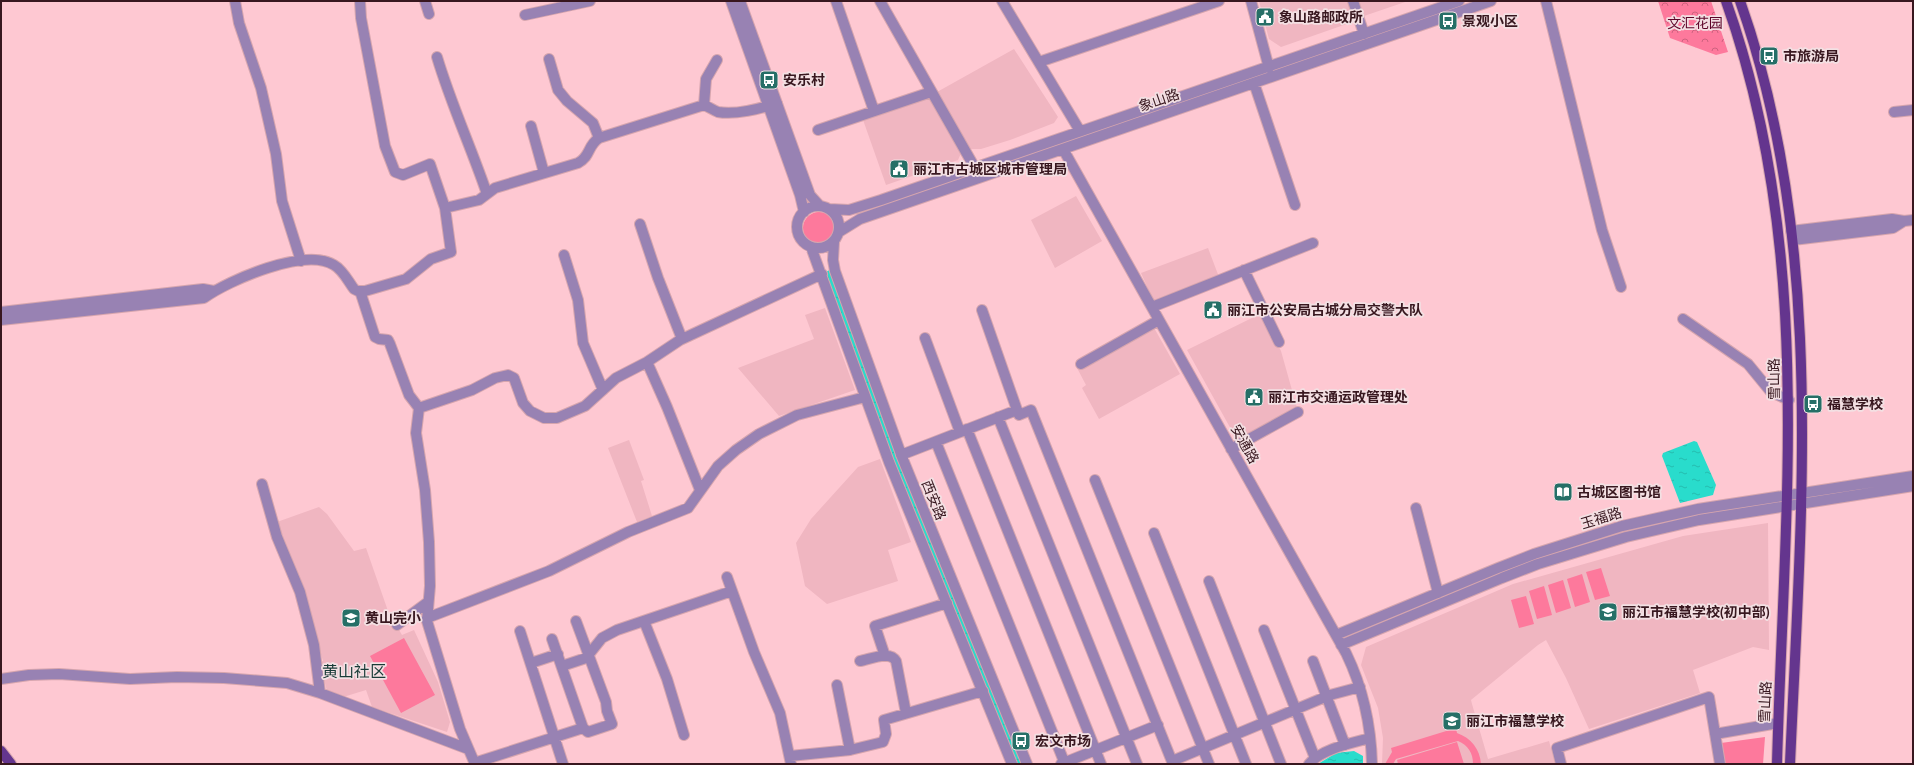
<svg xmlns="http://www.w3.org/2000/svg" width="1914" height="765" viewBox="0 0 1914 765" font-family="Lato,'Noto Sans SC',sans-serif">
<style>
.built{fill:#f0b6c1}
.grass{fill:#fd799c}
.park{fill:url(#park-crowns)}
.water{fill:url(#water-ripples)}
.lines{fill:none;stroke-linecap:round;stroke-linejoin:round}
.minor-casing{stroke:#d6a5ae;stroke-width:12}
.major-casing{stroke:#d6a5ae;stroke-width:12}
.minor{stroke:#9882b3;stroke-width:10}
.major{stroke:#64358e;stroke-width:10}
.labels{text-anchor:middle;stroke-width:3.5;stroke-linejoin:round;paint-order:stroke}
.poi-label{font-size:14px;font-weight:bold;fill:#38171f;stroke:#f3e0e3;text-anchor:start}
.park-label{font-size:14px;fill:#5d0428;stroke:#f3e0e3}
.street-label{font-size:14px;fill:#38171f;stroke:#f3e0e3}
.quarter-label{font-size:16px;fill:#193b37;stroke:#f3e0e3}
</style>
<defs>
<pattern id="park-crowns" width="20" height="18" patternUnits="userSpaceOnUse"><rect width="20" height="18" fill="#fd799c"/><path d="M2 6a3 3 0 1 1 6 0M12 15a3 3 0 1 1 6 0" fill="none" stroke="#ce627f"/></pattern>
<pattern id="water-ripples" width="26" height="14" patternUnits="userSpaceOnUse"><rect width="26" height="14" fill="#29dccc"/><path d="M2 4q2-2 4 0t4 0M15 11q2-2 4 0t4 0" fill="none" stroke="#25bcaf"/></pattern>
</defs>
<rect width="100%" height="100%" fill="#fec8d2"/>
<path class="built" d="M1259,1h95l7,18 -80,28 -12,-8z
M1359,1h49l-44,15z
M1014,49l44,68 -4,6 -44,17 -29,9h-11l-33,-57z
M929,94l33,57 -4,9 -72,25 -24,-68z
M1076,196l26,45 -47,27 -24,-48z
M1208,248l11,29 -65,25 -13,-29z
M825,308l30,82 -76,26 -41,-48 76,-29 -9,-24z
M1262,313l19,38 16,57 -60,32 -50,-90z
M1153,326l27,48 -81,45 -17,-31 4,-3 -9,-17z
M629,440l15,40 -3,1 11,35 -15,6 -29,-74z
M880,459l31,83 -23,8 10,31 -71,23 -22,-18 -9,-43 15,-24 47,-52z
M319,507l8,7 27,37 12,-3 22,63 14,24 12,-5 24,52 12,40 -3,10 -75,-25 -6,-17 -26,8 -12,-4 -9,-31 4,-2 -25,-82 -21,-57z
M1768,523l1,127 -16,-3 -60,23 7,23 -111,36 -23,-51 -20,-38 -8,5 -67,55 1,4 16,55 61,-18 6,23h-173l1,-26 -5,-30 -17,-43 5,-18 147,-63 170,-48z"/>
<path class="grass" d="M803 228a16 16 0 1 1 32 0a16 16 0 1 1-32 0Z
M1601,568l9,28 -15,4 -9,-28z
M1582,574l8,28 -15,5 -8,-28z
M1563,580l8,28 -15,5 -8,-28z
M1544,586l8,29 -15,4 -8,-28z
M1526,596l8,28 -15,4 -8,-28z
M404,638l31,57 -34,18 -31,-57z
M1456,728l1,5c14,5 23,16 24,31h-8c0,-11 -5,-19 -15,-23l-62,18 -3,5h-8l7,-12 -1,-4z
M1765,737l-2,27h-39l-3,-21z
M1457,742l7,22h-66l-1,-4z"/>
<path class="park" d="M1658,1h53l17,51 -12,3 -46,-17z"/>
<path class="water" d="M830,270l69,192 123,302h-5l-122,-301 -70,-191z
M1694,441l3,1 19,43 -3,10 -33,8 -18,-47 1,-3z
M1354,751l9,5v8h-45l18,-11z"/>
<g class="lines">
<defs>
<path id="minor" d="M235,1l4,22 22,65 15,66 6,47 19,60
M425,1l4,13
M731,1l69,194 4,17
M740,1l70,194 10,11
M836,1l38,110
M880,1l95,167
M1002,1l78,130
M1251,1l18,67
M1353,1l11,33
M1546,1l56,229 19,57
M525,15l65,-14
M437,57c14,47 34,90 50,137
M549,59l9,31 9,11 26,22 6,15
M1039,62l180,-61
M1254,83l41,122
M704,105l2,-26 11,-19
M1894,112l19,-2
M531,126l13,47
M818,130l113,-38
M1063,149l283,504c17,35 25,72 26,111
M797 227a21 21 0 1 1 42 0a21 21 0 1 1-42 0Z
M445,208l34,-8 16,-12 83,-25c13,-7 9,-17 21,-25l105,-33c5,2 9,5 14,7 17,3 42,-3 59,-9
M829,209l20,1 32,-10 578,-199
M640,224l18,54 24,61
M1791,231l101,-12 12,2 9,-1
M839,232l21,-13 631,-218
M1793,240l100,-12 11,-7
M834,242l-1,18 2,11 67,186 125,307
M811,247l78,215 123,302
M564,255l14,45 5,43 20,47
M1244,270l35,72
M360,291l15,46 4,2 9,1 2,4 19,51 10,13
M1152,307l161,-64
M982,310l35,100
M1,312l202,-23 11,2
M1683,319l65,45 23,28 18,8
M1,320l203,-22c25,-18 101,-51 130,-33 9,5 14,16 20,24l4,2h7l41,-12 25,-20 20,-7 -6,-44 -15,-44 -27,11 -8,-3 -10,-26 -24,-128 -1,-17
M925,338l35,94
M647,362l20,45 33,83
M1081,364l78,-44
M419,408l53,-18 23,-12 13,-3 6,3 9,25 7,8 14,7h13l28,-12 31,-28 31,-16 33,-22 142,-66
M419,408l-3,25 9,57 4,52 1,44 -3,35 33,108 15,35
M998,417l139,347
M967,429l134,335
M936,442l129,322
M1231,449l67,-37
M901,455l116,-45 2,5 12,-5 142,354
M1095,480l114,284
M262,484l15,53 23,55 14,53 6,48
M1416,508l22,85
M1154,533l92,231
M727,577l27,75 26,61 11,51
M1209,581l72,183
M427,618l122,-47 79,-39 60,-24 30,-42 18,-16 23,-16 38,-19 68,-18
M576,621l30,81 1,9 5,13 -24,8 -5,-4
M644,621l23,58 17,56
M397,625l31,-23
M1264,630l51,128
M520,631l43,133
M1336,635l162,-67 36,-14 88,-28 76,-17 215,-33
M1341,645l161,-67 36,-14 88,-27 73,-17 214,-34
M885,656l-10,-30 72,-23
M860,661c11,-2 30,-11 36,0l10,52
M1313,661l32,84
M531,663l27,-9
M562,666l24,-8 16,-20 15,-8 115,-39
M1,679l28,-4 30,-1 71,5 47,-2 47,1 63,5 33,10 148,56
M837,685l13,65
M1715,734l63,-11
M790,756l60,-6 33,-8 3,-8 -2,-14 99,-29
M1172,761l158,-66 30,-8
M474,763l109,-35 -31,-89
M1061,764l97,-39
M1309,764c12,-15 43,-21 61,-26
M1561,764l-4,-16 152,-51 11,67"/>
<path id="major" d="M1726,1c89,250 58,505 51,763
M1740,1c86,242 61,511 50,763
M1,751l10,13"/>
</defs>
<use href="#minor" class="minor-casing"/>
<use href="#major" class="major-casing"/>
<use href="#minor" class="minor"/>
<use href="#major" class="major"/>
</g>
<defs>
<symbol id="civic-square" viewBox="-11 -11 22 22"><rect x="-9" y="-9" width="18" height="18" rx="4" fill="#266f67" stroke="#f3e0e3"/><path d="M-.6-6.5H3V-4.5H.6V-3L4-1V1h2V6H-6V1h2V-1L-.6-3ZM-1.2 2.5V6h2.4V2.5Z" fill="#fff"/></symbol>
<symbol id="bus-square" viewBox="-11 -11 22 22"><rect x="-9" y="-9" width="18" height="18" rx="4" fill="#266f67" stroke="#f3e0e3"/><path d="M-5-6H5V4H4V6H2V4H-2V6H-4V4H-5ZM-3.5-4V0h7V-4ZM-3.5 1.2v1.5H-2V1.2ZM2 1.2v1.5H3.5V1.2Z" fill="#fff"/></symbol>
<symbol id="library-square" viewBox="-11 -11 22 22"><rect x="-9" y="-9" width="18" height="18" rx="4" fill="#266f67" stroke="#f3e0e3"/><path d="M-6-4Q-3-5.5-.7-3.5V5Q-3 3-6 4ZM6-4Q3-5.5 .7-3.5V5Q3 3 6 4Z" fill="#fff"/></symbol>
<symbol id="school-square" viewBox="-11 -11 22 22"><rect x="-9" y="-9" width="18" height="18" rx="4" fill="#266f67" stroke="#f3e0e3"/><path d="M0-5L7-2L0 1L-7-2ZM-4 1L0 2.5L4 1V4Q0 6-4 4Z" fill="#fff"/></symbol>
</defs>
<g fill-rule="evenodd">
<use href="#civic-square" x="1254" y="6" width="22" height="22"/>
<use href="#bus-square" x="1437" y="10" width="22" height="22"/>
<use href="#bus-square" x="1758" y="45" width="22" height="22"/>
<use href="#bus-square" x="758" y="69" width="22" height="22"/>
<use href="#civic-square" x="888" y="158" width="22" height="22"/>
<use href="#civic-square" x="1202" y="299" width="22" height="22"/>
<use href="#civic-square" x="1243" y="386" width="22" height="22"/>
<use href="#bus-square" x="1802" y="393" width="22" height="22"/>
<use href="#library-square" x="1552" y="481" width="22" height="22"/>
<use href="#school-square" x="1597" y="601" width="22" height="22"/>
<use href="#school-square" x="340" y="607" width="22" height="22"/>
<use href="#school-square" x="1441" y="710" width="22" height="22"/>
<use href="#bus-square" x="1010" y="730" width="22" height="22"/>
</g>
<g class="labels">
<g class="poi-label">
<text x="1279" y="22">象山路邮政所</text>
<text x="1462" y="26">景观小区</text>
<text x="1783" y="61">市旅游局</text>
<text x="783" y="85">安乐村</text>
<text x="913" y="174">丽江市古城区城市管理局</text>
<text x="1227" y="315">丽江市公安局古城分局交警大队</text>
<text x="1268" y="402">丽江市交通运政管理处</text>
<text x="1827" y="409">福慧学校</text>
<text x="1577" y="497">古城区图书馆</text>
<text x="1622" y="617">丽江市福慧学校(初中部)</text>
<text x="365" y="623">黄山完小</text>
<text x="1466" y="726">丽江市福慧学校</text>
<text x="1035" y="746">宏文市场</text>
</g>
<g class="park-label">
<text x="1695" y="28">文汇花园</text>
</g>
<g class="street-label">
<text transform="translate(1159 100) rotate(-19)" y="5">象山路</text>
<text transform="translate(1774 379) rotate(-91)" y="5">雪山路</text>
<text transform="translate(1245 444) rotate(61)" y="5">安通路</text>
<text transform="translate(934 500) rotate(68)" y="5">西安路</text>
<text transform="translate(1601 518) rotate(-17)" y="5">玉福路</text>
<text transform="translate(1765 702) rotate(-87)" y="5">雪山路</text>
</g>
<g class="quarter-label">
<text x="354" y="677">黄山社区</text>
</g>
</g>
<rect width="1914" height="765" fill="none" stroke="#38171f" stroke-width="4"/>
</svg>
